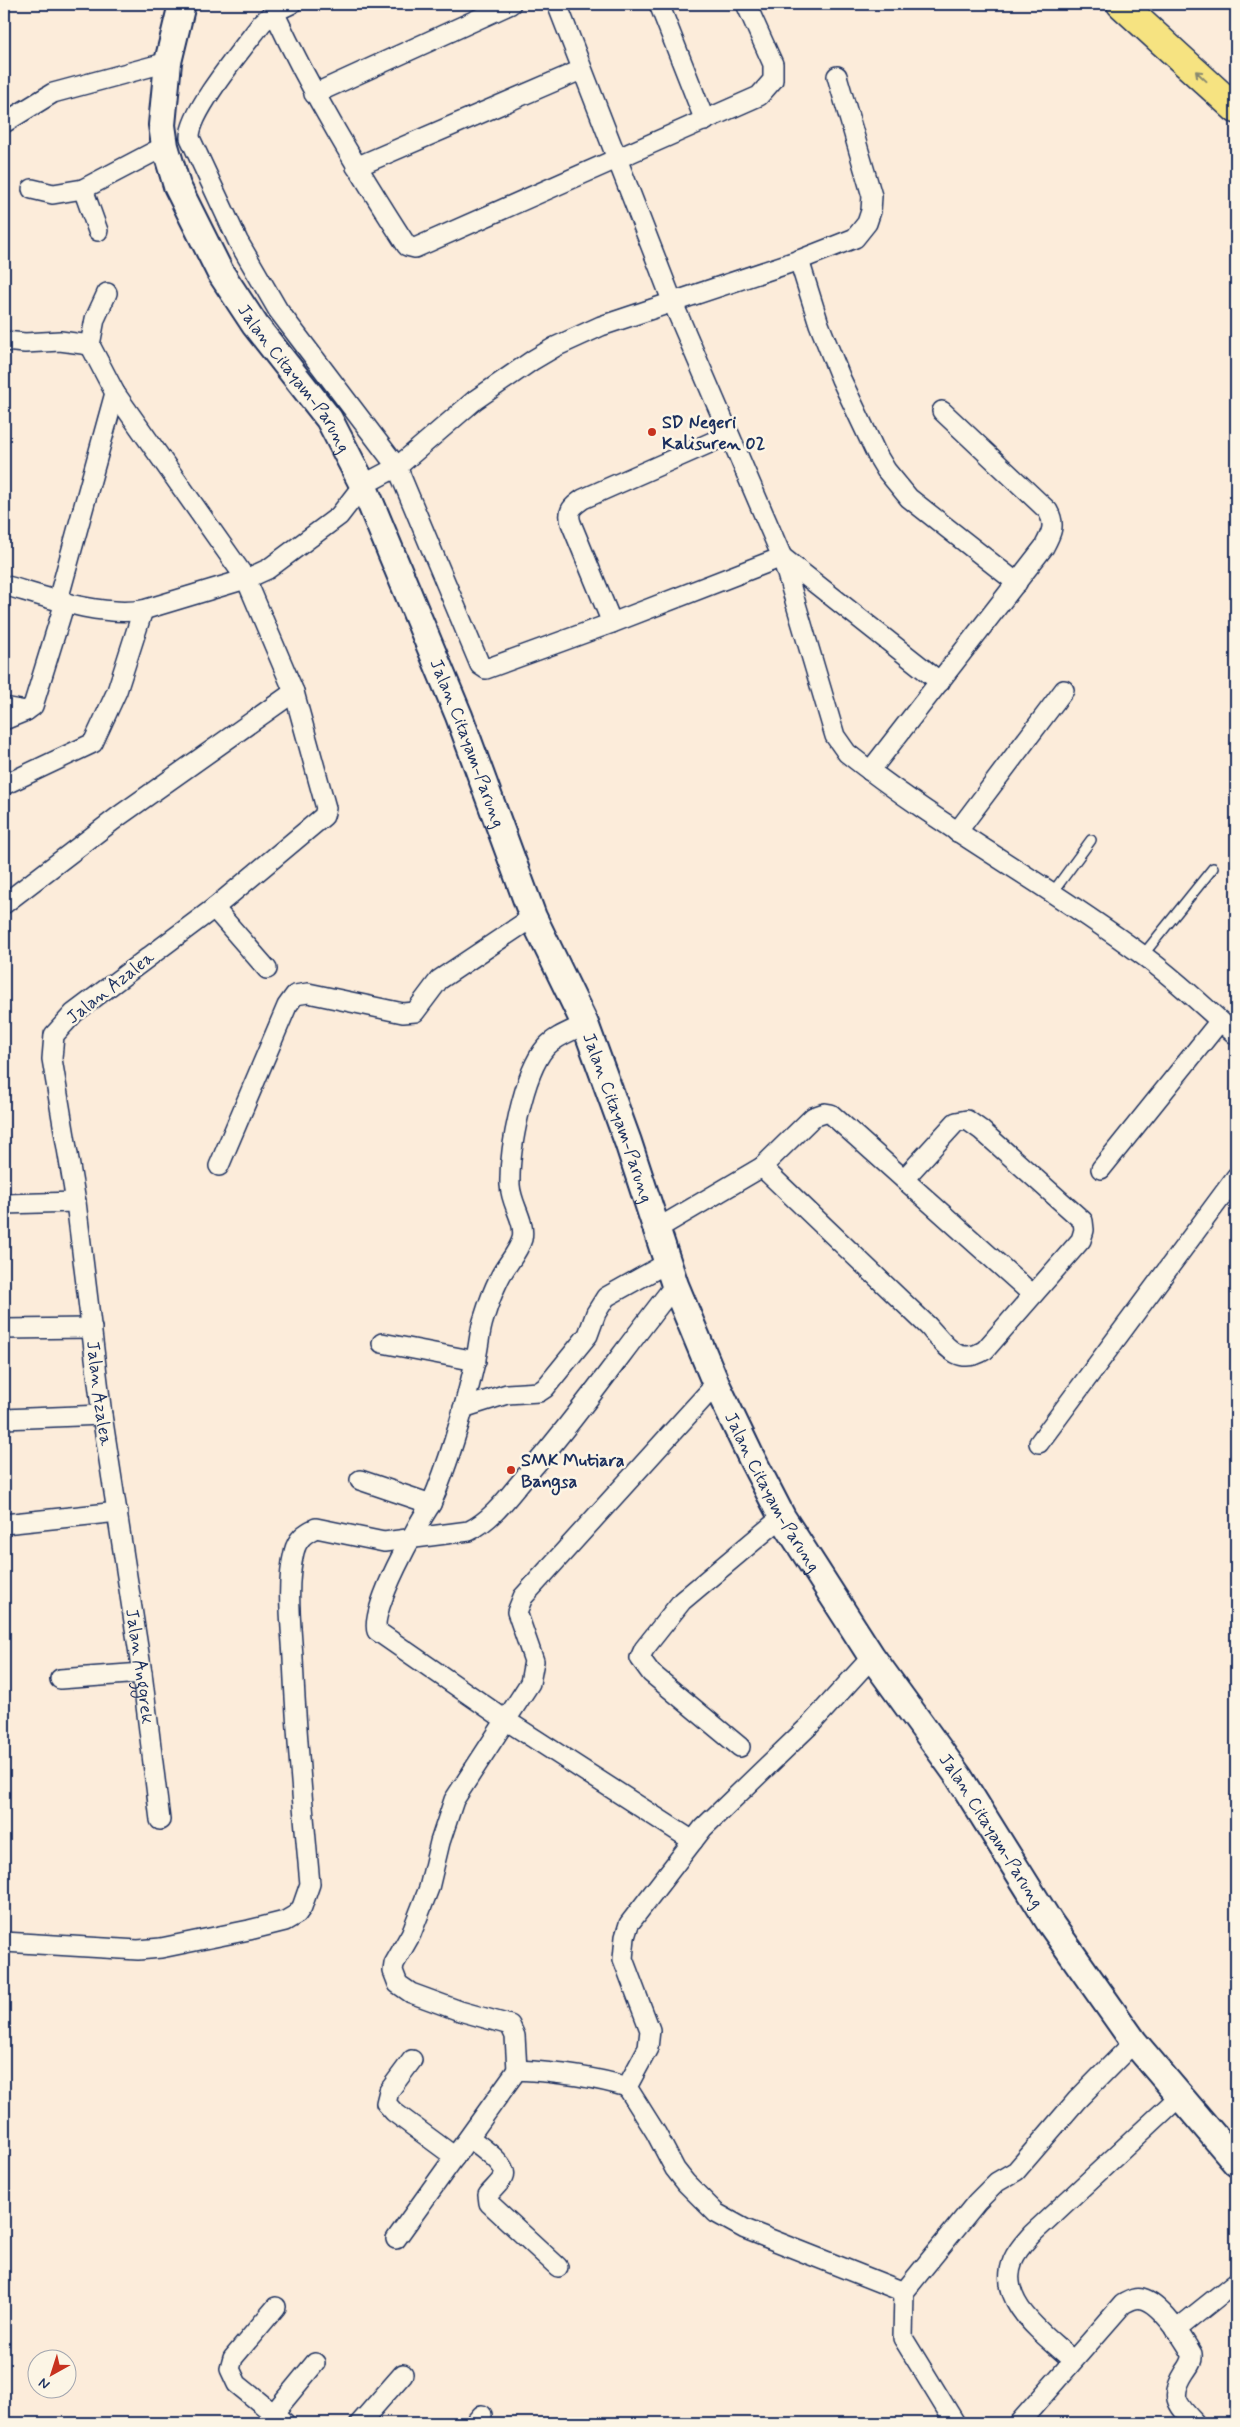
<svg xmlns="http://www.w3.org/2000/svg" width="1240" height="2427" viewBox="0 0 1240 2427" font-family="Mynerve,sans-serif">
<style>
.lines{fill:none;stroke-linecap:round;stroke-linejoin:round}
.lane-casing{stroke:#1b2f5e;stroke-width:12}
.street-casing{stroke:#1b2f5e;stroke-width:22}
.secondary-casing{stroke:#1b2f5e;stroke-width:30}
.highway-casing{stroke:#1b2f5e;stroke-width:31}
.lane{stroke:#fcf5e5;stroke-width:9}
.street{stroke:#fcf5e5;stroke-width:19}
.secondary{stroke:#fcf5e5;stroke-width:26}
.highway{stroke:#f6e381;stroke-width:28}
.oneway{stroke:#888970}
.poi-dot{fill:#c8321e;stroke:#fcf5e5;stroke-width:2}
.labels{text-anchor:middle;stroke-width:5;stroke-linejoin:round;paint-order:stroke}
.street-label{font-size:18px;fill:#1b2f5e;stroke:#fcf5e5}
.poi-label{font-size:18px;font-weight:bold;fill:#1b2f5e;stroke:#fcf5e5;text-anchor:start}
</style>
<rect width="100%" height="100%" fill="#fcecda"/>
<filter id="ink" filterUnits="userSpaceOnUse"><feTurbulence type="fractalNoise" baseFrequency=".02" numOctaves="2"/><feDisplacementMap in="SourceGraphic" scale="10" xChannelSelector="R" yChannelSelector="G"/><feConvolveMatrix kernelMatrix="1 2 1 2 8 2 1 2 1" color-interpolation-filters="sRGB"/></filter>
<g filter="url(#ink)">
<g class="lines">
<defs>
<path id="lane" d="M1053,892l38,-52
M1143,955l70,-87"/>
<g id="street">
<path d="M291,4l-17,8c38,82 84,158 133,234l8,2 344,-152 14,-16v-16l-27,-60"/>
<path d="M659,4l46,117"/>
<path d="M274,12l-12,11c-18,24 -73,89 -72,115l48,103 40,69 119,157 83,198 6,4 126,-46 170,-66 -109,-254 -116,-299"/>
<path d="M314,94l197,-90"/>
<path d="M4,123l49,-30 115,-31"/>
<path d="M356,167l225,-97"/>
<path d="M32,189l21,5 30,-5"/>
<path d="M98,231l-15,-42 82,-43"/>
<path d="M799,260l20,64 22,55 36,76 9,15 23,28 108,85"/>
<path id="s1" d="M107,293l-12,26 -5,26 25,48 131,186 48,113 32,116 -2,8 -110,92 -140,105 -20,22 -2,24 24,143 26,213 40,258 18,147"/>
<path d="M4,341l21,2 35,-2 30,4"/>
<path d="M782,557l53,179 12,17c93,74 199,130 294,201 34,24 64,54 95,81"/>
<path d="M782,557l158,125"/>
<path d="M4,585c42,12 95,32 139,25l103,-31 22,-10 71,-53 24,-31 34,-18 78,-67 58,-40 22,-13 46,-21 198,-66 56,-22 12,-15 4,-12 1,-15 -35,-120"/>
<path d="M58,600l57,-207"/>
<path d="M612,623l-41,-100c-4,-13 2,-17 12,-24l145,-64"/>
<path d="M4,707l22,4 -22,9"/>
<path d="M26,711l7,-5 32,-104"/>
<path d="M870,771l174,-224c7,-13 12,-22 4,-36l-106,-100"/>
<path d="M4,785l89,-42 24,-52 26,-81"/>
<path d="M957,832l107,-142"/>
<path d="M4,904l115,-88 175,-124"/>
<path d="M214,908l53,61"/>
<path d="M219,1166l68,-160 8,-11 13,-2 95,20 12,-1 24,-32 94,-63"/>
<path d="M762,1167l51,-50 12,-4 6,1 201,180"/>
<path d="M1101,1169l119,-148"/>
<path d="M4,1204l72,-2"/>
<path d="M655,1230l107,-63 166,159c17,19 30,41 57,24l96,-110 3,-10 -1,-9 -102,-91 -14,-10 -11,2 -52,57"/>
<path d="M4,1329l88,-1"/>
<path d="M382,1343l94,18"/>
<path d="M463,1408l44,-14 32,-2 6,-4 43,-53 8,-22 10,-16 61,-34"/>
<path d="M4,1419l98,-4"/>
<path d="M1039,1443l197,-266"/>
<path d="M360,1480l71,24c20,-46 33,-94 44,-142 4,-14 4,-30 9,-44 4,-13 9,-27 15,-39 6,-13 19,-26 23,-40 4,-18 -11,-34 -12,-54 -1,-34 13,-112 36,-138 10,-11 26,-16 39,-23"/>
<path d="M431,1504c-13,19 -62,107 -54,127l130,90 186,120"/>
<path d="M4,1524l114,-12"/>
<path d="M872,1657l-62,68 -107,103 -74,96 -4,13 -2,22 27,71 -2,18 -21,39 29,46 19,36 11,14 30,30 29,16 159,63"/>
<path d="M60,1679l82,-6"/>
<path d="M740,1747l-89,-74 -11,-15 4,-9 38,-48 100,-84"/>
<path d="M4,1942l134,8 23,-2 88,-18 36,-9 12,-7 5,-7 8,-23c-7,-75 -14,-150 -17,-226 -2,-35 -7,-72 1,-106 3,-13 11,-19 22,-24l68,14 85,-11c23,-11 39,-34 55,-53 54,-61 100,-129 151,-193"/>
<path d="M412,2060l-23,31 -3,12 8,9 61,45"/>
<path d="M517,2070l-2,-34 -5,-11 -50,-14 -49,-18 -13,-9 -5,-13 1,-7 17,-30 18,-46 11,-46 14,-42 76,-117 4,-22 -17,-49 6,-15 193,-213"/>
<path d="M470,2138c8,7 39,27 34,38 -4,7 -11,13 -16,19l1,8 69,64"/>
<path d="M396,2239l121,-169c38,2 74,6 110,17"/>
<path d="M276,2307l-43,51 -3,11 7,15 48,39"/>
<path d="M1176,2330l60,-48"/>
<path d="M1072,2360c-26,-25 -76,-57 -59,-100 4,-10 12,-18 19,-26l148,-138"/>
<path d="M273,2414l42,-51"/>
<path d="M360,2423l43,-49"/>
<path d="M475,2423l7,-8"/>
<path d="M955,2423l-52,-85 1,-46 73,-90 20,-20 19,-11 61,-71 57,-58"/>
<path d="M1019,2423l104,-119c6,-3 12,-7 19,-5 18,4 42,40 50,55 1,8 -3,12 -7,18 -16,25 -8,32 10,51"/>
</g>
<g id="secondary">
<path id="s2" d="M182,4l-14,58 -6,63 3,21 12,40 43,86 35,53 74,94 34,66 96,231 74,201 52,107 43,118 47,143 41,99 35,73 31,60 90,140 87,120 91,146 84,119 102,120"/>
</g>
<path id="highway" d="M1121,4l115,105"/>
</defs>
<use href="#lane" class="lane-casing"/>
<use href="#street" class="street-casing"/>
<use href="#secondary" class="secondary-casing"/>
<use href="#highway" class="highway-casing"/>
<use href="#lane" class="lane"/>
<use href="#street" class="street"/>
<use href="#secondary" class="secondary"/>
<use href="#highway" class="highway"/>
</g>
<defs><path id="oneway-shaft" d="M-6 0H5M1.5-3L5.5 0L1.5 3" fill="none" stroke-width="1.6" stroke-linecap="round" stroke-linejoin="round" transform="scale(1.25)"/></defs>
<use class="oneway" href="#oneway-shaft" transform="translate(1201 76) rotate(-137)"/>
</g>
<g class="poi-dot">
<circle cx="652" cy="432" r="5"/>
<circle cx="511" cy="1470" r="5"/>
</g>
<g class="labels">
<g class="street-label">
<text dy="6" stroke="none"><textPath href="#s2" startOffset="412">Jalan Citayam-Parung</textPath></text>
<text dy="6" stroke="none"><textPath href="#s2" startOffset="818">Jalan Citayam-Parung</textPath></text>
<text transform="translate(110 987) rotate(-38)" y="6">Jalan Azalea</text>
<text dy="6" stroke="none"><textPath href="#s2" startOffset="1222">Jalan Citayam-Parung</textPath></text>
<text dy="6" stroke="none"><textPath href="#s1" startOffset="1298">Jalan Azalea</textPath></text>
<text dy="6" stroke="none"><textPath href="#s2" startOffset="1628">Jalan Citayam-Parung</textPath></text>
<text dy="6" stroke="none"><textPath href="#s1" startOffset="1574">Jalan Anggrek</textPath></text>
<text dy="6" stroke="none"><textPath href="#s2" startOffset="2032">Jalan Citayam-Parung</textPath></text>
</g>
<g class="poi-label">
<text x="662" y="428">SD Negeri<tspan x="662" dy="21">Kalisuren 02</tspan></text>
<text x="521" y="1466">SMK Mutiara<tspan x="521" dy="21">Bangsa</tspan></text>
</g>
</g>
<rect width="1240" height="2427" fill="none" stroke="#fcf5e5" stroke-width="20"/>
<rect x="10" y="10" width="1220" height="2407" fill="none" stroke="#1b2f5e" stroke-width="2" filter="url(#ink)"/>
<g transform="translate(52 2374) rotate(219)"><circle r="24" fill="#fcf5e5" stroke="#a2a6af"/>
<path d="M0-4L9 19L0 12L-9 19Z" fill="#c8321e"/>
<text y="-8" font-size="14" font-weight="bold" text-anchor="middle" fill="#1b2f5e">N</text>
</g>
</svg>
